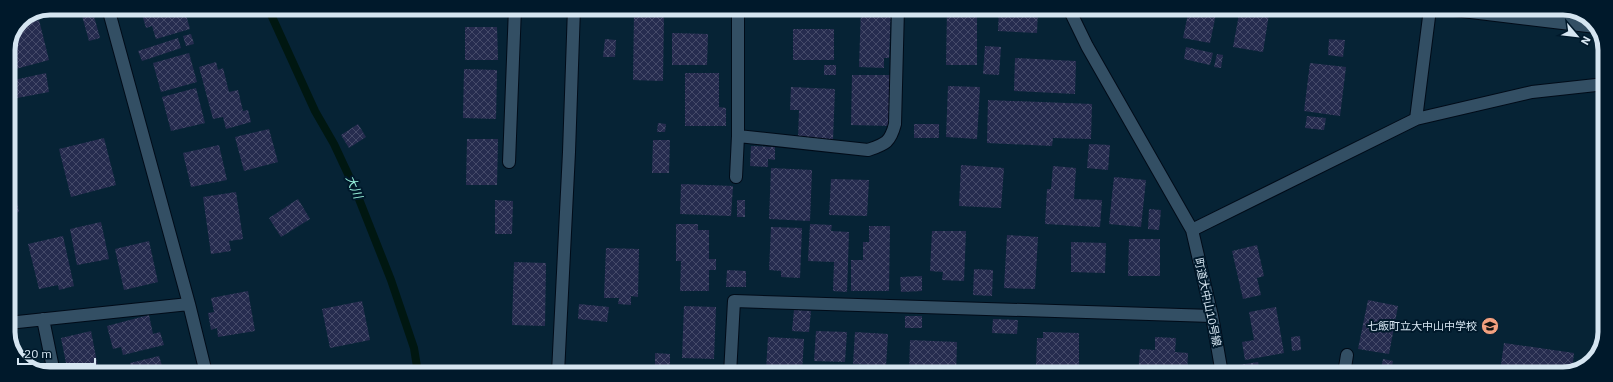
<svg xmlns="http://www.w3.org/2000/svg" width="1613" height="382" viewBox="0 0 1613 382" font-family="'IBM Plex Sans','Noto Sans JP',sans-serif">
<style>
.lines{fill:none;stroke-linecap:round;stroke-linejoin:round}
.stream{stroke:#001711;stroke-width:8}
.building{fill:url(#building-cross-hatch)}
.minor-casing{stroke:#000b18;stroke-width:14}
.minor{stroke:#334f64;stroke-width:12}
.labels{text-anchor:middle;stroke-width:4;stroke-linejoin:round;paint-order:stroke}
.street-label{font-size:11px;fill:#d5e5f1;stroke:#00192b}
.poi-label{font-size:11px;fill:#d5e5f1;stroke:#00192b;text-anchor:end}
.water-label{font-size:12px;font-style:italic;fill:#9af5de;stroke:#00192b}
.rim{fill:none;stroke:#d5e5f1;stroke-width:5}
</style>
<defs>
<pattern id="building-cross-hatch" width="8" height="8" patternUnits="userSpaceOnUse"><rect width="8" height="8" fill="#262c4f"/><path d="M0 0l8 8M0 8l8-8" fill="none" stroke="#454a69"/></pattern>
</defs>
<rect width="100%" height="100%" fill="#062335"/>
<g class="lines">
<path class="stream" d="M268,8l47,103 19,33 21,45 36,91 23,68 4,25"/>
</g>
<path class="building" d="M151,8h33l6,21 -34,10 -4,-13 -6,2 -5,-17z
M383,8h51v2l-51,3z
M861,8h30l-2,50h-5v10l-25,-1z
M92,9l8,29 -11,3 -8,-29z
M947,9h30v56h-31z
M999,9h39l-1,24 -39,-2z
M1189,9h28l-7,34 -27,-5z
M1240,9l29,5 -6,38 -30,-5z
M634,13h30l-1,68 -30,-1z
M39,20l10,40 -37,10 -4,-20 10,-24z
M465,27h32l1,33h-33z
M793,29h41v31h-41z
M672,33l36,1 -1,31h-35z
M191,34l3,10 -8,2 -3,-10z
M178,38l3,10 -39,13 -4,-10z
M605,39l11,1 -1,17h-12z
M1329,39l16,1 -2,17 -15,-2z
M985,46l16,1 -2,28 -16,-1z
M1186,47l27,6 -3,12 -26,-6z
M189,53l8,29 -36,10 -8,-29z
M1217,54l6,1 -2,13 -7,-1z
M1015,58l61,3 -1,33 -61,-3z
M216,62l2,8 5,-2 6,24 9,-2 5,21 5,-1 3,12 -25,7 -3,-12 -10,2 -14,-52z
M1310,63l36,4 -6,49 -36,-5z
M824,65h12v10h-12z
M464,69l33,1 -1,49 -33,-1z
M46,73l3,19 -32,6 -3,-18z
M685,73h34v34l7,1v18h-41z
M852,75h40l-1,51 -40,-1z
M948,86l32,1 -3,52 -31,-2z
M791,87l44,2 -2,51 -35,-1 1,-29h-9z
M196,88l9,35 -34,8 -9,-34z
M988,100l104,4 -1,35 -38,-1 -1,8 -65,-3z
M1307,116l19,2 -2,12 -19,-2z
M658,123l8,1 -1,8h-8z
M358,124l8,13 -17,11 -8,-13z
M914,124h25v14h-25z
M269,129l9,33 -34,9 -9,-34z
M104,138l12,47 -45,12 -12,-48z
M467,139h31l-1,46h-31z
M653,140h17l-1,33h-17z
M1089,144l21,1 -2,25 -21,-2z
M219,145l8,35 -36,7 -8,-34z
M751,146l24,1v13l-7,-1v8l-18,-1z
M8,162l11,50 -11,2z
M961,165l43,3 -3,40 -42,-2z
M1053,166l23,2 -2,31 28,1 -2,27 -55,-3 2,-35h4z
M771,168l41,2 -2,51 -41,-2z
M1114,177l32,3 -5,47 -32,-3z
M831,179l38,1 -2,36 -38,-1z
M681,184l52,2 -2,30 -51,-2z
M236,192l7,47 -14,2 2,10 -20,3 -8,-57z
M298,199l12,20 -29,18 -12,-19z
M495,200l18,1 -1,33h-17z
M737,200h8v17h-8z
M1149,209l12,1 -2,20 -11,-1z
M101,222l8,37 -32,6 -7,-36z
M676,224h22v6h11v29h7v11h-7v21h-29l1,-30h-5z
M810,224l22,1 -1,6 18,1 -2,60 -14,-1 1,-29 -26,-1z
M869,226h21l-1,65h-38v-31h12v-18h6z
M771,227l31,1 -2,50 -19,-1v-6l-12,-1z
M932,231h34l-2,50 -22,-1 1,-8 -13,-1z
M1007,235l31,2 -3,52 -31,-1z
M63,236l11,50 -15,4 -1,-5 -19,4 -11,-45z
M1129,239h31v37h-32z
M149,241l9,41 -34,8 -9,-41z
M1071,242l35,1 -1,30 -34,-1z
M1257,245l7,31 -7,2 4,17 -18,4 -11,-48z
M606,248l33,1 -1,48 -7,-1v9l-13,-1 1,-6h-15z
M514,262l32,1 -1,63 -33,-1z
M974,269l19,1 -1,26 -19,-1z
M727,270l19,1v16h-20z
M922,276v15l-21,1 -1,-15z
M248,291l7,40 -37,6 -1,-9 -6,2 -3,-17 6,-1 -3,-14z
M1368,300l30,6 -9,48 -31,-5z
M362,301l8,39 -40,8 -8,-39z
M579,304l30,3 -2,15 -29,-3z
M684,306l32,1 -2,52 -32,-1z
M1276,307l8,46 -39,7 -3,-18 12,-2 -5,-28z
M794,310l17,1 -2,21 -17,-1z
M149,315l4,19 7,-2 4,13 -41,10 -2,-8 -8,2 -6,-23z
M905,316h17v12h-17z
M993,319l25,1 -1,14 -25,-1z
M91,331l8,42h-31l-7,-35z
M816,331l31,1 -2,30 -31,-1z
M855,332l33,2 -2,32 -33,-2z
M1043,332l36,1v41h-37v-6l-6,-1 1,-29h6z
M1300,336l1,14 -9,1 -1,-14z
M768,337l36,2 -2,33 -36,-2z
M1155,337l21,1 -1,14 13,1 -1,21h-49l2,-25 15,1z
M910,340l47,2 -1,32h-47z
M10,341h7l3,19h-1z
M1504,343l70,10 -2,18 -9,3h-49l-14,-2z
M655,353l15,1v19h-15z
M159,356l4,13 8,-2 2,6h-41l-2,-10z
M1383,359l10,2 -2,10 -10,-2z
M1258,362l2,9 -19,3 -2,-9z"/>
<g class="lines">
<defs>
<path id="minor" d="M108,8l81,296 17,69
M1069,9l18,37 105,184 20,86 10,58
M1446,9l150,18
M1416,119l14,-110
M738,136l130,14c17,-6 22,-7 27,-26l3,-116
M509,162l6,-154
M736,177l2,-41v-128
M1192,230l224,-111 116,-27 73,-8
M43,319l11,54
M8,323l181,-19
M558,373l11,-221 5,-144
M730,374l4,-73 478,15
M1344,374l3,-19"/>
</defs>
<use href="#minor" class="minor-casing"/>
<use href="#minor" class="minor"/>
</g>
<defs>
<symbol id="school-disc" viewBox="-11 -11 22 22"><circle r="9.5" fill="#f2a07f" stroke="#00192b"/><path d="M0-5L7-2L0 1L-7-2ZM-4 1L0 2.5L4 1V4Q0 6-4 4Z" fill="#111"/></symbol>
</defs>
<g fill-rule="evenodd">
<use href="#school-disc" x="1480" y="316" width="20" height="20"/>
</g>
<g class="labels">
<g class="street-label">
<text transform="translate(1208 302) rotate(78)" y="4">町道大中山10号線</text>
</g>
<g class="poi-label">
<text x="1477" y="330">七飯町立大中山中学校</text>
</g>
<g class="water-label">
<text transform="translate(354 187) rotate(67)" y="4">大川</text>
</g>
</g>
<path d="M0 0H1613V382H0ZM50 15H1563A35 35 0 0 1 1598 50V332A35 35 0 0 1 1563 367H50A35 35 0 0 1 15 332V50A35 35 0 0 1 50 15Z" fill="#00192b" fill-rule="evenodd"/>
<path class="rim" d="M50 15H1563A35 35 0 0 1 1598 50V332A35 35 0 0 1 1563 367H50A35 35 0 0 1 15 332V50A35 35 0 0 1 50 15Z"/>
<g transform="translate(1577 36) rotate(118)" stroke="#00192b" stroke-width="3" paint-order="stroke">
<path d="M0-3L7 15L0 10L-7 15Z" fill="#d5e5f1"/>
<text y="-6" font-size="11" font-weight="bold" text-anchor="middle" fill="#d5e5f1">N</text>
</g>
<path d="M18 358v6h77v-6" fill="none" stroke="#d5e5f1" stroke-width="2"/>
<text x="24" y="358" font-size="12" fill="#d5e5f1" stroke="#00192b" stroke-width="3" paint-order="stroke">20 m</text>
</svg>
